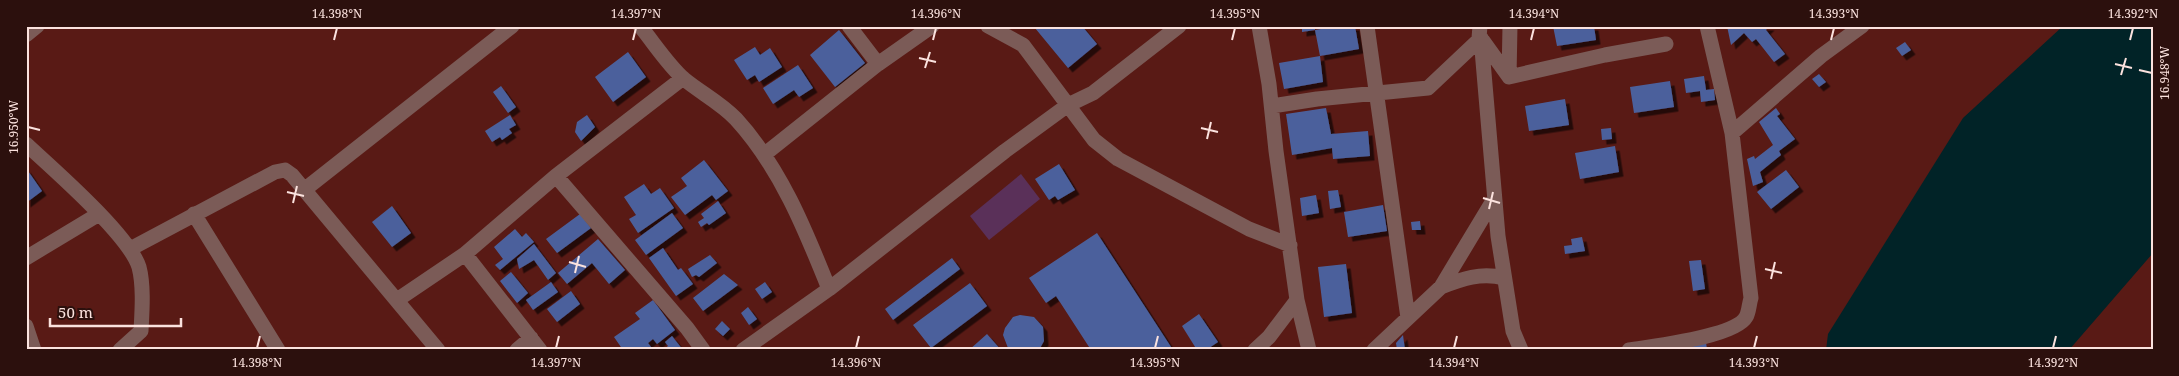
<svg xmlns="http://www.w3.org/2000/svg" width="2179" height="376" viewBox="0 0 2179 376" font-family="'Noto Serif',serif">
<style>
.green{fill:#5a3059}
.water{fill:#012327}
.building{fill:#4c619c;filter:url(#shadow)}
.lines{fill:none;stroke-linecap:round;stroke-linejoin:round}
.minor{stroke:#7b5b57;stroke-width:15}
.ticks{fill:none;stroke:#fbe2de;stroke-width:2}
.neatline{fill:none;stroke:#fbe2de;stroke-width:2}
.ticks-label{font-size:12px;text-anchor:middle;fill:#fbe2de}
</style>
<defs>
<filter id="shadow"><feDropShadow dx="4.5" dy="4.5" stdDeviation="0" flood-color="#0009"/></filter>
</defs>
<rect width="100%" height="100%" fill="#591a15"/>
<path class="green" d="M1021,174l19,25 -51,41 -19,-24z"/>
<path class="water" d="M2063,26h90v227l-84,97h-243l2,-16 135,-216z"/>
<path class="building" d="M1037,26h45l15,18 -29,24 -33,-40z
M1302,26h13v4l-13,2z
M1339,26h16l4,23 -39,7 -5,-26z
M1553,26h41l2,14 -39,6z
M1727,26h43l-4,4 19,24 -11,8 -18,-23 -4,3 -8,-9 -13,12z
M839,30l26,33 -30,24 -25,-32z
M1905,42l6,8 -9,6 -6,-8z
M755,47l5,8 10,-7 12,19 -23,15 -4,-7 -8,5 -13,-20z
M628,52l18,25 -33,25 -18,-25z
M1320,56l3,26 -39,7 -5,-26z
M798,65l15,23 -14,9 -5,-7 -21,14 -10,-16z
M1819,74l7,8 -7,5 -7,-8z
M1704,76l2,14 8,-1 1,11 -14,2 -1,-11 -14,2 -2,-14z
M1670,81l4,26 -40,6 -4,-26z
M501,86l15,21 -8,6 -15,-21z
M1565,99l4,26 -40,6 -4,-25z
M1326,108l5,26 37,-3 2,25 -37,3 -1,-11 -40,7 -6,-41z
M1776,108l4,6 -3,2 18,23 -16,12 2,4 -21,17 3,10 -10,4 -6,-27 7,-3 1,3 18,-14 -14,-23z
M510,115l6,10 -7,4 3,4 -10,7 -2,-3 -8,5 -7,-11z
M587,115l8,12 -14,14 -6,-9 2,-10z
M1611,128l1,11 -10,1 -1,-11z
M1615,146l4,26 -39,7 -5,-26z
M704,160l24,31 -12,9 -4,-5 -27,20 -14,-18 16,-11 -6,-8z
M1059,164l16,26 -17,10 -3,-4 -6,4 -14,-21z
M26,168l16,23 -16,12z
M1786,170l13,17 -28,22 -14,-17z
M644,184l7,10 9,-6 14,20 -36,25 -9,-14 7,-4 -12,-18z
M1338,190l3,17 -11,2 -2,-18z
M1316,195l3,18 -17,3 -2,-18z
M718,201l8,12 -17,12 -2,-2 -6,4 -3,-5 6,-4 -3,-4z
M1383,205l4,26 -39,6 -4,-25z
M392,206l19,27 -19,14 -20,-25z
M672,213l11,15 -37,27 -11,-15z
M580,214l11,14 -34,25 -11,-14z
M1420,221l1,9h-9l-1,-8z
M515,229l7,8 4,-4 8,9 -34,28 -5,-5 8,-6 -9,-12z
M1097,233l76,117h-82l-35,-54 -10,7 -17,-25z
M1582,237l3,14 -20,3 -1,-8 8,-1 -1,-6z
M598,239l27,31 -16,14 -17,-21 -25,21 -9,-11z
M534,244l22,29 -8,7 -14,-20 -15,9 -2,-10z
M663,248l15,22 3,-2 12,16 -17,12 -27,-38z
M710,255l7,8 -18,14 -3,-2 -4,2 -4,-8z
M952,258l8,11 -67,51 -8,-11z
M1701,260l4,29 -12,2 -4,-30z
M1346,264l6,49 -28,4 -6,-50z
M511,272l17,21 -11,10 -17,-22z
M724,274l14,11 -35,26 -10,-13z
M551,282l7,10 -25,18 -7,-10z
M765,282l7,10 -10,7 -7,-10z
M970,283l17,23 -56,42 -18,-23z
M571,291l9,13 -23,18 -10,-13z
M653,300l22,30 -18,14 -4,-5 -5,4 3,4 -4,3h-24l-9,-13 26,-18 -5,-6z
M748,307l9,12 -8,6 -8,-12z
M1199,314l19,28 -12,8h-9l-15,-24z
M1020,315l14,2 9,10 1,14 -5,9h-30l-1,-2 -5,-13 2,-7 8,-11z
M722,321l8,8 -7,7 -8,-7z
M987,334l14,16h-32z
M1403,335l2,15h-8l-1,-7z
M672,336l11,14h-20l5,-4 -3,-4z
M1706,342l1,8h-18l-1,-5z"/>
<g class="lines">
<path class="minor" d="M640,26c14,17 28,39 44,53 17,14 37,24 52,40 44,48 69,110 93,170
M849,26l29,38
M988,26l35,19 71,95 24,19 131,70 41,16
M1367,26l41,292
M1480,26l-1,12h2l28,39 96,-22 61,-11
M26,35l11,-9
M1481,38l17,198 15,95 8,19
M1509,77l1,-51
M1272,106l45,-7 111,-11 53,-50
M1732,133l89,-77 41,-30
M26,144c27,25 103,91 113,123 5,19 3,45 2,64l-21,19
M765,154l113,-90 54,-38
M556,176l131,152 16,22
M304,190l208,-164
M194,214l84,136
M130,249l145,-77 10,-2 7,5 146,175
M465,254l75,96
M26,258l73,-44
M1441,287c21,-8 40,-15 63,-9
M397,300l68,-46 91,-78 127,-98
M1297,300l12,50
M26,326l8,24
M517,350l14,-12
M743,350l86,-61 176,-138 63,-46 25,-12 86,-67
M1255,350l14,-13 28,-37 -21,-149 -7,-67 -10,-58
M1374,350l67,-63 53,-88
M1629,350c23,-4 106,-13 117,-33 3,-5 3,-13 5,-19l-19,-165 -25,-107"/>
</g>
<path class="ticks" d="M334,40l3,-12M633,40l3,-12M933,40l3,-12M1232,40l3,-12M1531,40l3,-12M1831,40l3,-12M2130,40l3,-12M919,58l17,4M2115,64l17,4M925,68l5,-16M2139,70l13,3M2121,75l5,-17M28,127l12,3M1201,128l17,4M1207,139l4,-17M287,192l17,4M1483,198l17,5M293,203l4,-17M1489,209l4,-17M569,262l17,5M1765,269l17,4M575,273l4,-17M1771,279l4,-17M257,348l3,-12M556,348l3,-12M856,348l3,-12M1155,348l3,-12M1454,348l3,-12M1754,348l3,-12M2053,348l3,-12"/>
<rect width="2179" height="376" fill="none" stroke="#2c100d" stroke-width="55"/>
<path d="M50 318v8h131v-8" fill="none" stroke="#fbe2de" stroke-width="2.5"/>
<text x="58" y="318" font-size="15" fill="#fbe2de" stroke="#2c100d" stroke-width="4" paint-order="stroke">50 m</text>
<rect x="28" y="28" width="2124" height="320" class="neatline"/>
<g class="ticks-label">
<text x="337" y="18">14.398°N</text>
<text x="636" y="18">14.397°N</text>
<text x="936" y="18">14.396°N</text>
<text x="1235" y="18">14.395°N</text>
<text x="1534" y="18">14.394°N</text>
<text x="1834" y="18">14.393°N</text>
<text x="2133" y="18">14.392°N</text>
<text transform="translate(2165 73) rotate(-90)" y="4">16.948°W</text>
<text transform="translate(14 127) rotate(-90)" y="4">16.950°W</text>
<text x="257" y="367">14.398°N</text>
<text x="556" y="367">14.397°N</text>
<text x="856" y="367">14.396°N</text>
<text x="1155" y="367">14.395°N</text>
<text x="1454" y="367">14.394°N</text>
<text x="1754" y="367">14.393°N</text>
<text x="2053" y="367">14.392°N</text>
</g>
</svg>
